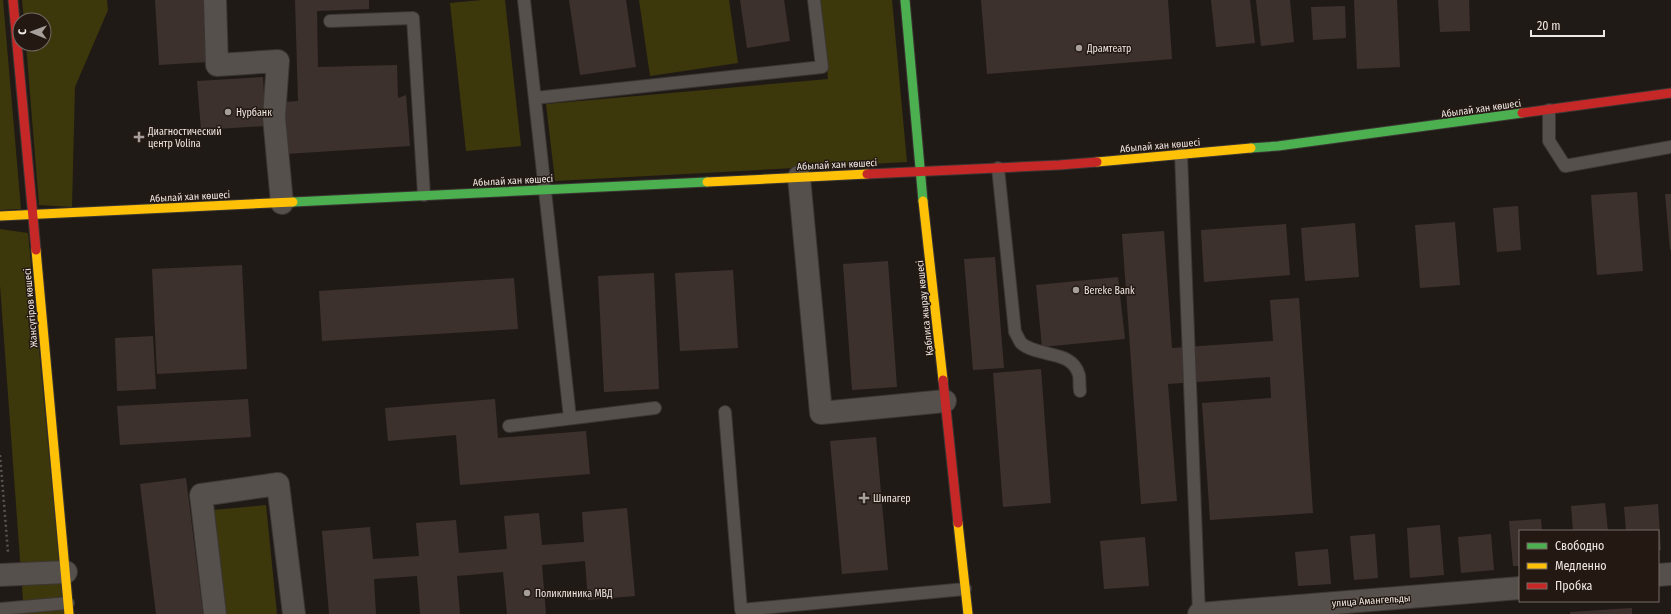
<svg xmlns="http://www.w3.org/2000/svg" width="1671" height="614" viewBox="0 0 1671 614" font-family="'Fira Sans Condensed',sans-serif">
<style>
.green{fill:#3d370c}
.building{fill:#3d312e}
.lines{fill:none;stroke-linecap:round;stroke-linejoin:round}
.lane-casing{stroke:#3b3633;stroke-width:14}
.street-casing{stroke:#3b3633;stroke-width:24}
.fast-casing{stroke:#3b3633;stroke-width:11}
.slow-casing{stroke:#3b3633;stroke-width:11}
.jam-casing{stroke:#3b3633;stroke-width:11}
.path{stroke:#585451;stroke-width:2.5;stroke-dasharray:2 3;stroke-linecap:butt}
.lane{stroke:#55504c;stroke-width:12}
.street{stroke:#55504c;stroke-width:22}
.fast{stroke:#4caf50;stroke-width:9}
.slow{stroke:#ffc107;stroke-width:9}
.jam{stroke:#c62828;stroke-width:9}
.poi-dot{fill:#a79f9b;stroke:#241912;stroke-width:1.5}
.labels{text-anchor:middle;stroke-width:3;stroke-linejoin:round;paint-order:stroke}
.poi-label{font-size:10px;fill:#efe7e2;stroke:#241912;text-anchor:start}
.street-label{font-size:10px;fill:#efe7e2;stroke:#241912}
</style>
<rect width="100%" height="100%" fill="#201a16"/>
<path class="green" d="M0,0h3l18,209 -21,1z
M22,0h85l1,10 -33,77 -3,120 -33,-2 -13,-161h18v-24h-20z
M482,0h23l16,146 -55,5 -16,-148z
M639,0h90l9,63 -88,13z
M820,0h72l15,162 -352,19 -9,-77 282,-25z
M0,229l28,4 36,381h-40l-24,-329z
M266,505l11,109h-53l-11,-104z"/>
<path class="building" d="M155,0h49l4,62 -49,3z
M295,0h74v9l-52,2 1,56 79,-2 1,33 8,-3 4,51 -124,8 -3,-52 15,-1z
M569,0h57l10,67 -56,8z
M740,0h44l6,41 -43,7z
M981,0h187l4,59 -185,15z
M1211,0h39l5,43 -39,4z
M1256,0h34l4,42 -33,4z
M1354,0h43l3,67 -43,2z
M1438,0h31l1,31 -30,1z
M1345,6l1,32 -33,2 -2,-33z
M263,77l3,49 -65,4 -4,-49z
M1637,192l6,79 -46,4 -6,-80z
M1665,194h6v56h-1z
M1518,206l3,44 -24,2 -4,-44z
M1455,222l5,63 -40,3 -5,-63z
M1355,223l4,54 -54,4 -4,-53z
M1286,224l4,51 -86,7 -3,-52z
M1164,231l8,117 101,-7 -3,-41 29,-2 14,215 -103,7 -8,-117 69,-5 -1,-21 -102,7 9,117 -36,3 -19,-270z
M995,257l9,111 -31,2 -9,-111z
M888,261l9,126 -45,3 -9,-126z
M242,265l5,104 -90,5 -5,-105z
M733,270l5,78 -58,3 -5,-78z
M654,273l5,116 -55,3 -6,-116z
M1118,277l7,62 -83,8 -6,-62z
M514,278l4,51 -196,12 -3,-50z
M153,336l3,53 -39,2 -2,-53z
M1041,369l10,134 -48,4 -10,-134z
M248,399l3,38 -131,8 -3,-39z
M495,399l3,39 88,-7 4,43 -130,11 -4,-50 -68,6 -3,-33z
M876,437l12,133 -46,4 -12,-133z
M186,478l17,136h-47l-16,-130z
M1605,503l3,28h-35l-2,-25z
M1658,504l3,46h-3v-19h-32l-2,-24z
M627,508l8,88 -47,4 -3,-39 -43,4 4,49h-39l-4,-42 -46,4 3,38h-40l-3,-38 -43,3 2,35h-47l-7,-83 48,-4 3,32 46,-3 -3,-33 40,-3 3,33 48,-4 -3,-33 35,-3 3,32 42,-3 -2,-30z
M1541,519l1,12h-22v35h-7l-4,-45z
M1440,525l4,50 -34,3 -3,-50z
M1375,534l3,44 -24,2 -4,-44z
M1491,534l3,36 -33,3 -3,-36z
M1145,537l4,49 -45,3 -4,-48z
M1328,549l3,35 -33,2 -3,-34z
M1632,608v6h-62v-2z"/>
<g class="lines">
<defs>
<path id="lane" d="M524,0l46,418
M330,21l83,-3 11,177
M535,98l287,-31 -8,-67
M1549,110v31l16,25 106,-19
M1181,154l18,460
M998,168l17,164c2,3 4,8 6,11 17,15 51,6 58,32 1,5 0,11 1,16
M725,412l16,198 224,-21
M509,426l146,-18
M0,609l68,-6"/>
<path id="street" d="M215,0l2,65 61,-4 -4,56 8,86
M799,177l22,236 124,-12
M0,575l66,-3
M1658,575l13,-1
M215,614l-14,-119 77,-11 16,130
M1199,614l321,-26"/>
<path id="fast" d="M905,0l18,201
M1251,148l27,-2 244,-33
M293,202l414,-20"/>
<path id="slow" d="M1097,162l154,-14
M707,182l160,-8
M923,201l20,179
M0,216l293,-14
M36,250l33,364
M958,523l10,91"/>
<path id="jam" d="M13,0l23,250
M1522,113l149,-20
M867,174l192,-9 38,-3
M943,380l15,143"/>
</defs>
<use href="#lane" class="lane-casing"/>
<use href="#street" class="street-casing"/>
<use href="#fast" class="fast-casing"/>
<use href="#slow" class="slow-casing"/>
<use href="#jam" class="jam-casing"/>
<path class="path" d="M0,455l8,97"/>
<use href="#lane" class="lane"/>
<use href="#street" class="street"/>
<use href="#fast" class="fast"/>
<use href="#slow" class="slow"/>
<use href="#jam" class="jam"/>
</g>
<g class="poi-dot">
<circle cx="1079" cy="48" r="4"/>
<circle cx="228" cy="112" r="4"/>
<path d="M137 131h4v4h4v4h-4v4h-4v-4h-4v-4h4z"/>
<circle cx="1076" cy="290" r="4"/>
<path d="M862 492h4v4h4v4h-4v4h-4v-4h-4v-4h4z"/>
<circle cx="527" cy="593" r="4"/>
</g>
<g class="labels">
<g class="poi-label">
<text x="1087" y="52">Драмтеатр</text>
<text x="236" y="116">Нурбанк</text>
<text x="148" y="135">Диагностический<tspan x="148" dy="12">центр Volina</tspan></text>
<text x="1084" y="294">Bereke Bank</text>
<text x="873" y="502">Шипагер</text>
<text x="535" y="597">Поликлиника МВД</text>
</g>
<g class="street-label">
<text transform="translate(1481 108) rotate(-8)" y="4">Абылай хан көшесі</text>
<text transform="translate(1160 145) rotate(-5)" y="4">Абылай хан көшесі</text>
<text transform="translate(837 164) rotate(-3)" y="4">Абылай хан көшесі</text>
<text transform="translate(513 180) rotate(-3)" y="4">Абылай хан көшесі</text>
<text transform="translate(190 196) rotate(-3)" y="4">Абылай хан көшесі</text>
<text transform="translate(30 308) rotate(-95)" y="4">Жансүгіров көшесі</text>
<text transform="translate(924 308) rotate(-96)" y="4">Қаблиса жырау көшесі</text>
<text transform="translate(1371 600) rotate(-4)" y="4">улица Амангельды</text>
</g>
</g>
<rect x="1519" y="530" width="140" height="72" fill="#241912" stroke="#756b65"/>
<rect x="1527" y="543" width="20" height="6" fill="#4caf50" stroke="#756b65"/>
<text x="1555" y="550" font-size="12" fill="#efe7e2">Свободно</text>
<rect x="1527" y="563" width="20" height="6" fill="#ffc107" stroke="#756b65"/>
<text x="1555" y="570" font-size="12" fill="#efe7e2">Медленно</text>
<rect x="1527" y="583" width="20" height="6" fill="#c62828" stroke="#756b65"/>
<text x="1555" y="590" font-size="12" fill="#efe7e2">Пробка</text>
<g transform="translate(32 32) rotate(271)"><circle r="19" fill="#241912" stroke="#756b65"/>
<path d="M0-3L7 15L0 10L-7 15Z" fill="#a79f9b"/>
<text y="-6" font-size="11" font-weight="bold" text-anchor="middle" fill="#efe7e2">С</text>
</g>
<path d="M1531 30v6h73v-6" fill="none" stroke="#efe7e2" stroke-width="2"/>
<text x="1537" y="30" font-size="12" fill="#efe7e2" stroke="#241912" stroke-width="3" paint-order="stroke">20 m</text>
</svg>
